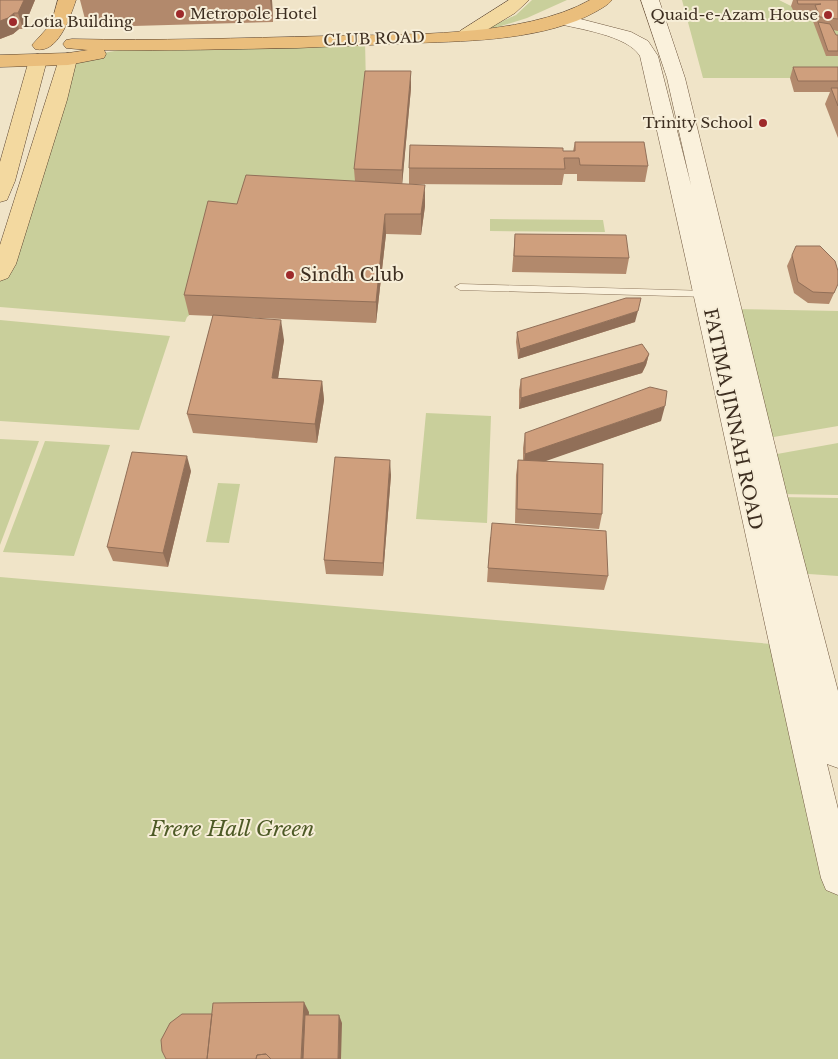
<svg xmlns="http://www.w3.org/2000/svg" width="838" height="1059" viewBox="0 0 838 1059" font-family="'Libre Baskerville',serif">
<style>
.green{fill:#c9cf9b}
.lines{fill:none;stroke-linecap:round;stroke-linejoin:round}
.service-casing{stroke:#8d765c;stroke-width:1}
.secondary-casing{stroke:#6f573f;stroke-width:1}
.primary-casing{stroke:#5b4430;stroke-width:1}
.trunk-casing{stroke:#5b4430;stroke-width:1}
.service{fill:#faf1dc;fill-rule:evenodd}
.secondary{fill:#faf1dc;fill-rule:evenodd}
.primary{fill:#f3d9a0;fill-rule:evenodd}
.trunk{fill:#eabe7c;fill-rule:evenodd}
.wall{fill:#b2896c}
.shaded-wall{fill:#916f58}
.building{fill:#cf9f7d;stroke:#916f58}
.poi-dot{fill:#9e2a2b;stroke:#f7eed8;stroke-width:2}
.labels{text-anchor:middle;stroke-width:4;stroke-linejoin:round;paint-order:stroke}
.far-poi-label{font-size:15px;fill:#3d2e20;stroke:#f7eed8;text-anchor:start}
.far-street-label{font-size:15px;fill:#3d2e20;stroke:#f7eed8}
.poi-label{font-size:18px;fill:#3d2e20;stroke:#f7eed8;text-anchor:start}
.street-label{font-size:18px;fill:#3d2e20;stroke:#f7eed8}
.near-park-label{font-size:21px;font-style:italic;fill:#4d5a26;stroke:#f7eed8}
</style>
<rect width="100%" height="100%" fill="#f0e4c8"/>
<path class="green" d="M532,0h35l-40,18 -58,18 47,-21z
M682,0h97l12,6 47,-6v78h-135z
M365,40l1,47 -11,98 -168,132 -2,5 -185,-15v-56l68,-192 70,-12z
M490,219l113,1 2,12 -115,-1z
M731,309l107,2v115l-76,13z
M0,320l170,16 -31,94 -139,-9z
M426,413l65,3 -4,107 -71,-4z
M0,439l39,2 -39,104z
M45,441l65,4 -36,111 -71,-4z
M838,443v52l-61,-1 -11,-38z
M218,483l22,1 -11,59 -23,-1z
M779,497l59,1v78l-44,-3z
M0,577l783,68 55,242v172h-838z"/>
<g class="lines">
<defs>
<path id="service" d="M460,284l248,7 5,3 -5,3 -248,-7 -5,-3z"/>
<path id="secondary" d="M641,0h18l26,78 102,417 51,196v77l-11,-4 11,45v86l-12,-5 -5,-12c-62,-274 -118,-549 -181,-822 -13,-21 -62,-27 -85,-33l-3,-4 3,-4 6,-1 70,18 17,9 10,15 33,129 -24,-107z"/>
<path id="primary" d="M509,0h20l-14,13 -43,26 -6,1 -6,-1 -3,-4 3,-4z
M68,53l7,2 2,4 -10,41 -51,164 -8,14 -8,3v-36l59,-186 2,-4z
M38,54l7,2 2,4 -32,121 -8,19 -7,2v-40l29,-102 2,-4z"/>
<path id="trunk" d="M58,0h18c-6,17 -18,55 -41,49l-3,-4 19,-21z
M590,0h22c-4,5 -10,8 -15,11 -51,29 -125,30 -182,32 -39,2 -78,3 -118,5 -64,1 -129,3 -193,2l2,4 -2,4 -36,7 -68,2v-12l68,-2 20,-3 -22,-2 -3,-4 3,-4 6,-1c85,2 169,-1 254,-3 77,-2 197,2 264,-36z"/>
</defs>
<use href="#service" class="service-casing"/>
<use href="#secondary" class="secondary-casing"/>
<use href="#primary" class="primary-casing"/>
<use href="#trunk" class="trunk-casing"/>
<use href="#service" class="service"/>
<use href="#secondary" class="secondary"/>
<use href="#primary" class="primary"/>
<use href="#trunk" class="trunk"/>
</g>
<path class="wall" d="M0,0h35l-12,29h-4l-6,5 -13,5z
M80,0h192l1,22 -175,5 -7,-1 -6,-7z
M793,0h45v31l-5,-1 3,5h2v21h-12l-15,-40v-2h-16l-4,-8z
M793,67h45v71l-13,-34 5,-12h-36l-4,-14z
M411,88l-9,96 23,22 -4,29 -35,-1 -10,89 -138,-6 46,23 -6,38 44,3 2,19 -7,43 -124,-10 -6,-19 26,-98 -24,-1 -5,-20 53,-91 118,-23 -1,-12z
M575,142l73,24 -3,16 -68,-1v-7h-13l-2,11 -153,-1v-16l154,-17h10z
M515,234l114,24 -3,16 -114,-2z
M792,255l43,36 -6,13 -21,-1 -14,-10 -7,-27z
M635,322l-117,37 -2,-17 1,-10z
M649,354l-3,11 -4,8 -123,36v-19l2,-11z
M661,421l-117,40 58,53 -3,15 -84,-6 1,-48 2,-15h5v-12l2,-15z
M191,471l-23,96 -55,-6 -6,-14z
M391,475l-8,101 -57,-2 -2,-14z
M490,537l118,39 -4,14 -117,-8z"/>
<path class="shaded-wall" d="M24,0h11l-12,29 -5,-16z
M270,0h2l1,22z
M14,13l5,16 -6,5 -13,5v-18z
M411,71v17l-9,98v-16z
M425,185v21l-4,29v-21z
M385,214l1,20 -10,89v-21z
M638,311l-3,11 -117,37 2,-10z
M281,320l3,20 -9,58 -3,-20z
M649,354l-3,11 -4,8 -123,36 2,-11z
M322,381l2,19 -7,43 -2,-19z
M665,406l-4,15 -138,48 2,-15z
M187,456l4,15 -23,96 -5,-14z
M390,460l1,15 -8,101v-13z
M304,1002l5,10 -2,47h-6z
M339,1015l3,8 -1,36h-3z"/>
<path class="building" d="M0,0h24l-6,13h-4l-6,5 -8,3z
M797,0h41v19l-18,-2 -5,-12 6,-1h-23z
M818,22l12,2 6,11h2v16h-10z
M793,67h45v14h-40z
M365,71h46l-9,99 -48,-1z
M831,88h7v18z
M575,142h69l4,24 -68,-1 -1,-7h-15l1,11 -156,-1 1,-23 153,3v3h12z
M246,175l179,10 -4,29h-36l-9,88 -192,-7 24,-94 29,3z
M515,234l111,1 3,23 -115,-2z
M796,246h24l15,15 3,10v13l-4,9 -21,-1 -15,-10 -6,-27z
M626,298h15l-3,13 -118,38 -3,-17z
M213,315l68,5 -9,58 50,3 -7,43 -128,-10z
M642,344l7,10 -5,8 -123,36v-19z
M650,387l17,4 -2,15 -140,48v-21z
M132,452l55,4 -24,97 -56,-6z
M335,457l55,3 -7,103 -59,-3z
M518,460l85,4 -1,50 -85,-5z
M492,523l114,8 2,45 -120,-8z
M304,1002l-3,57h-30l-5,-5 -9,1 -1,4h-49l6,-56z
M182,1014h30l-5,45h-41l-4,-8 -1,-11 9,-17z
M305,1015h34l-1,44h-35z
M266,1054l5,5h-15l1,-4z"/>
<g class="poi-dot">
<circle cx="180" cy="14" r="5"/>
<circle cx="828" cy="15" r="5"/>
<circle cx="13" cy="22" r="5"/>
<circle cx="763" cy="123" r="5"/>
<circle cx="290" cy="275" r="5"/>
</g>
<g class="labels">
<g class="far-poi-label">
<text x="190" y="19">Metropole Hotel</text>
<text x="818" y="20" text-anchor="end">Quaid-e-Azam House</text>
<text x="23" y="27">Lotia Building</text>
<text x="753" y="128" text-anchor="end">Trinity School</text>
</g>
<g class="far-street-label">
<text transform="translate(374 39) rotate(-2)" y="5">CLUB ROAD</text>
</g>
<g class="poi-label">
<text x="300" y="281">Sindh Club</text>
</g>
<g class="street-label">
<text transform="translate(733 419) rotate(78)" y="6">FATIMA JINNAH ROAD</text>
</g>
<g class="near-park-label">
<text x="232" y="836">Frere Hall Green</text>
</g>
</g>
</svg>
